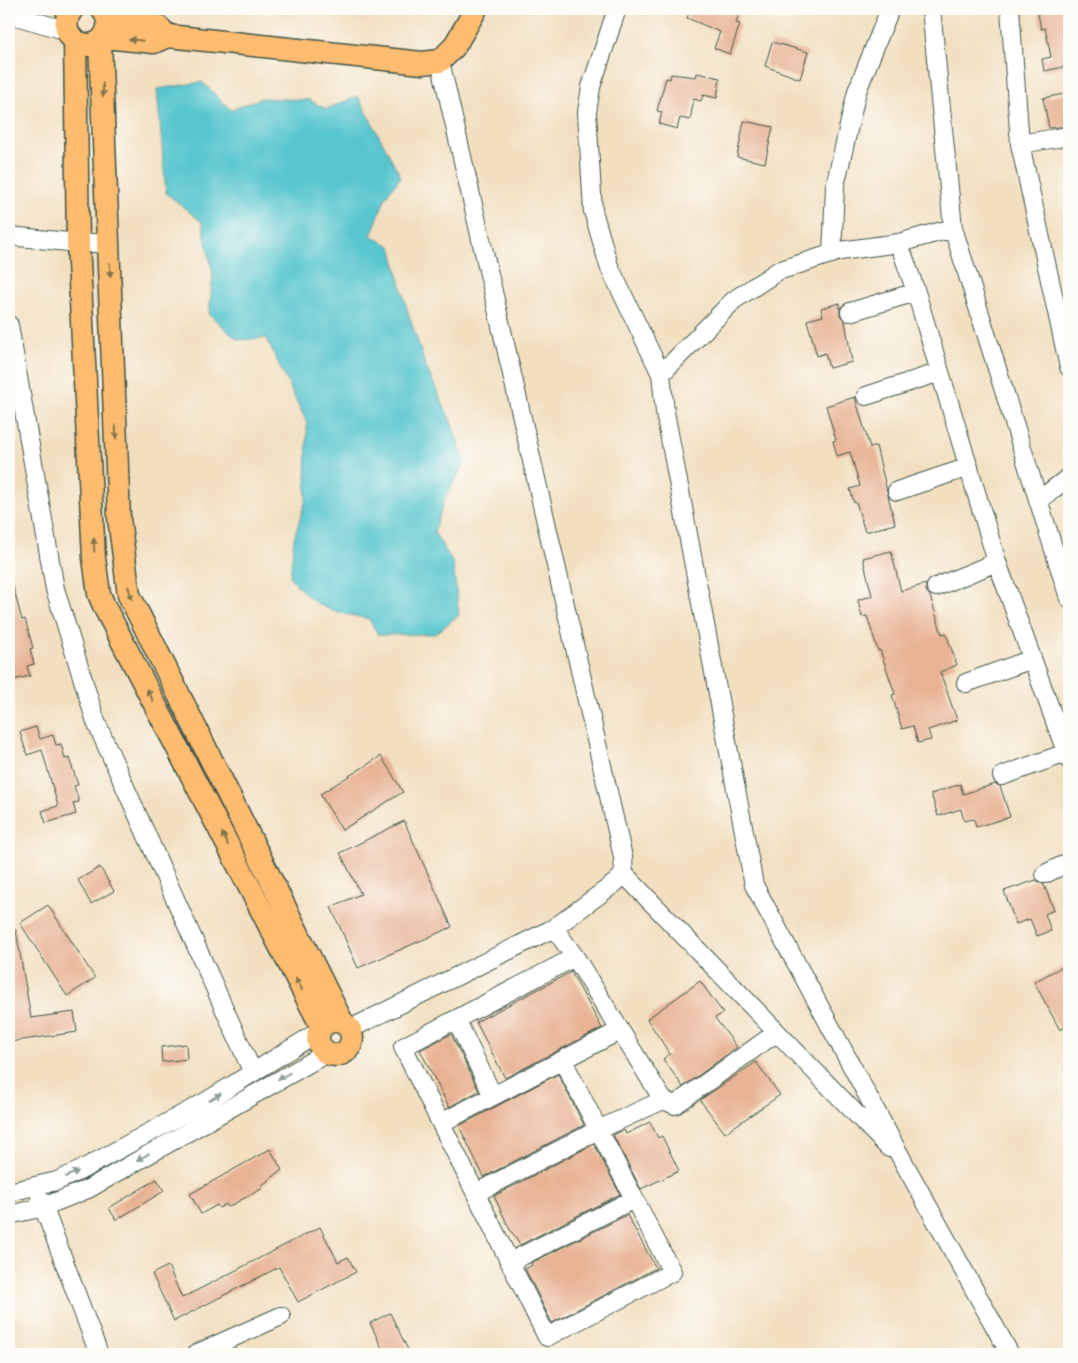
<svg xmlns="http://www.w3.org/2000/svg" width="1078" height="1363" viewBox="0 0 1078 1363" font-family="'IM FELL Great Primer',serif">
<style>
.water{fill:#59c6cf;stroke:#3c8282}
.building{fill:#e8b394}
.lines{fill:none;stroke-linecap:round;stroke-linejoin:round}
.minor-casing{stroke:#3f5549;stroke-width:20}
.major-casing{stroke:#3f5549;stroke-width:25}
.minor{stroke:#fff;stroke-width:18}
.major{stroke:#fdbc6f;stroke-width:22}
.oneway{fill:#83764f}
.oneway2{fill:#8f9e9a}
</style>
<rect width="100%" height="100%" fill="#fdfcf7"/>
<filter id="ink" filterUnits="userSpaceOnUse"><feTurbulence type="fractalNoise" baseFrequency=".02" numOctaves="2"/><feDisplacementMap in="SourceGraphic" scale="10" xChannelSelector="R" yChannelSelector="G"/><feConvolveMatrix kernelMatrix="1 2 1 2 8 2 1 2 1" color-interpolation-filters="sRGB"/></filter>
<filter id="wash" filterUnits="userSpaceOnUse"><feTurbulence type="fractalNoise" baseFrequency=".0096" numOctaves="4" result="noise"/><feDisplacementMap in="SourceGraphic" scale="20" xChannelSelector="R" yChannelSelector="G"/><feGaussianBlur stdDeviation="1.12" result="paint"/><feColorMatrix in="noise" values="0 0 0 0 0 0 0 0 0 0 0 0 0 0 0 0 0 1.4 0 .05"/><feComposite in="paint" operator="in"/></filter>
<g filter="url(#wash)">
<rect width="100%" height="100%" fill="#f2dfc0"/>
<path class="water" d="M202,82l29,28 30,-12 48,2 17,9 32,-13 43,81 -15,19 -15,40 20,10 16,63 19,58 24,52 15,43 -20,36 -11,34 19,31 6,52 -24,19 -57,1 -9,-16c-39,-8 -53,-9 -79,-42l4,-39 12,-39 1,-76 -41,-85 -28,2 -29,-26 4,-39 -11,-53 -36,-29 -9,-104z"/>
<g id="blocks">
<path class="building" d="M691,9h50l-5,14 4,1 -10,30 -16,-6 6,-16 -33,-14z
M1037,9h32v57l-25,5 -2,-12 9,-2 -6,-29 -4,1z
M772,42l36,10 -8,27 -35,-13z
M697,73l23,5 -3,20 -14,-3 -2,6 -7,-2 -4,21 -10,-2 -3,11 -18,-5 3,-12 -5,-1 9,-33 4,1 1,-5 25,3z
M1069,93v33l-20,2 -6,-30z
M744,121l29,6 -8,36 -28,-6z
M840,303v12l5,6 7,41 -23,6 -4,-15 -8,3 -10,-36 16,-4 -2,-8z
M855,397l15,51 6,-2 19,78 -30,8 -9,-30 -2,1 -4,-14 10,-3 -10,-34 -13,4 -4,-15 3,-1 -10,-34z
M891,551l10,40 25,-7v7l4,5 12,38 4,-1 11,32 -17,7 17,48 -29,10 3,10 -13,3 -5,-17 -11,3 -10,-34 3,-1 -15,-44 -2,1 -11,-35 -5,1 -4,-17 14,-4 -9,-38z
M9,586h4l9,34 3,-1 8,29 -3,1 4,15 -7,2 3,10 -21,5v-32l3,-1 -3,-13z
M36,727l4,12 13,-4 3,10 5,-1 4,15 4,-1 9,27 -4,1 5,16 -6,1 3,11 -30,9 -4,-12 16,-5 -16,-56 -15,5 -7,-23z
M381,756l22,36 -61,38 -22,-36z
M960,784l3,10 32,-10 5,2 10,31 -34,10 -2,-8 -10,2 -3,-12 -23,7 -7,-22z
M404,821l48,106 -94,41 -27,-61 30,-13 -21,-41z
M100,867l14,24 -23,13 -13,-24z
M1036,880l8,5 10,25 -9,4 6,17 -14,5 -7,-17 -14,5 -12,-33z
M48,905l47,73 -28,18 -47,-73z
M16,930l15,88 43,-6 3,20 -68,10v-111z
M1069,963v62l-9,5 -26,-48z
M571,972l31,56 -97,50 -29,-56z
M700,981l23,32 -8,5 22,29 -54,40 -20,-28 7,-5 -23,-35z
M451,1034l28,57 -30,16 -29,-57z
M186,1044l1,15 -25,3 -1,-15z
M756,1062l24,33 -55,38 -25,-33z
M558,1074l26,51 -100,52 -25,-51z
M650,1122l8,16 4,-2 17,35 -38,18 -28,-54 11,-5 2,4z
M594,1144l26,50 -100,51 -11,-17 -15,-32z
M270,1149l12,21 -21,16 2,2 -35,19 -2,-3 -7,4 -2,-3 -16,9 -11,-20z
M157,1179l7,12 -48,29 -7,-12z
M627,1215l29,53 -104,55 -27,-54 7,-4 -1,-2z
M320,1227l18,35 10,-5 8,15 -58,30 -19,-35 -105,54 -22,-47 16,-8 14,32z
M390,1313l20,41h-25l-15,-31z"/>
</g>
</g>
<g filter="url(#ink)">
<use href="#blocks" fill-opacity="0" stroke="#3f5549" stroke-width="1"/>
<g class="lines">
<defs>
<path id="minor" d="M617,9l-26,78 -4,25 6,99 16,55 52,108 4,38 89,473 150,278 106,191
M931,9l22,219 116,370
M1010,9l10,135 49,223
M9,14l59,17
M1020,144l49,-8
M9,236l69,7h31
M899,243l17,49 81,270 72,198
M832,254l3,-68 22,-95 33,-82
M850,312l66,-20
M9,325l46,264 41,133 157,351
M661,374l73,-74 44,-29 62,-20 59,-8 54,-15
M866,396l74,-24
M897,491l72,-24
M1038,501l31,-24
M936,587l61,-25
M966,683l66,-24
M1002,776l64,-23
M624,874l265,274
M1045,874l24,-12
M554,928l21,29 88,143 12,5 101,-72
M456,1019l37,77
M350,1029l204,-101 61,-45 9,-9 -1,-17 -183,-796
M563,1061l109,211 -125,65 -144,-290 172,-90
M441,1123l178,-92
M9,1192l48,-11 24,-11 126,-69 111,-69
M476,1193l122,-63 65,-30
M40,1198l59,156
M9,1215l34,-8 45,-18 239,-136
M510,1262l124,-63
M196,1354l85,-38"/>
<path id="major" d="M72,9c-21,30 24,51 35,22 3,-8 0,-16 -5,-22
M107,16l48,8 13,12
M104,37l50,5 14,-6 254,27 18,-2 14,-14 22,-38
M75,41l3,202 16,315 5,36 6,14 217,419
M100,41l19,477 10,77 213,427
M318 1038a17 17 0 1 1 34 0a17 17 0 1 1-34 0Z"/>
</defs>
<use href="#minor" class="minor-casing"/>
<use href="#major" class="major-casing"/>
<use href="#minor" class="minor"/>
<use href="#major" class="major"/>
</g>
<defs><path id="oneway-solid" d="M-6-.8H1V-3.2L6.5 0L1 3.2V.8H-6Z" transform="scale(1.25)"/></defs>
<g class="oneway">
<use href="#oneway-solid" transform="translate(136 40) rotate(-174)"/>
<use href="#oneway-solid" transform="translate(103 90) rotate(88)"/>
<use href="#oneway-solid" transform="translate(110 270) rotate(88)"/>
<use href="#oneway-solid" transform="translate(116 432) rotate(88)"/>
<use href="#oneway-solid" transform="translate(94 545) rotate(-92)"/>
<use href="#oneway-solid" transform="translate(130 593) rotate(75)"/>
<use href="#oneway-solid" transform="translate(150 695) rotate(-117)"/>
<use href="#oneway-solid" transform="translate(225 839) rotate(-117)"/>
<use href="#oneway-solid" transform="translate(299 984) rotate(-117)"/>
</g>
<g class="oneway2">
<use href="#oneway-solid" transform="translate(284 1076) rotate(151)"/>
<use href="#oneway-solid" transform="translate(215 1097) rotate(-32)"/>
<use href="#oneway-solid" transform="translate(143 1157) rotate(151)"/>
<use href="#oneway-solid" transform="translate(72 1174) rotate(-24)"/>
</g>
</g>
<rect width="1078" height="1363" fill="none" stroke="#fdfcf7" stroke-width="30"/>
</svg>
